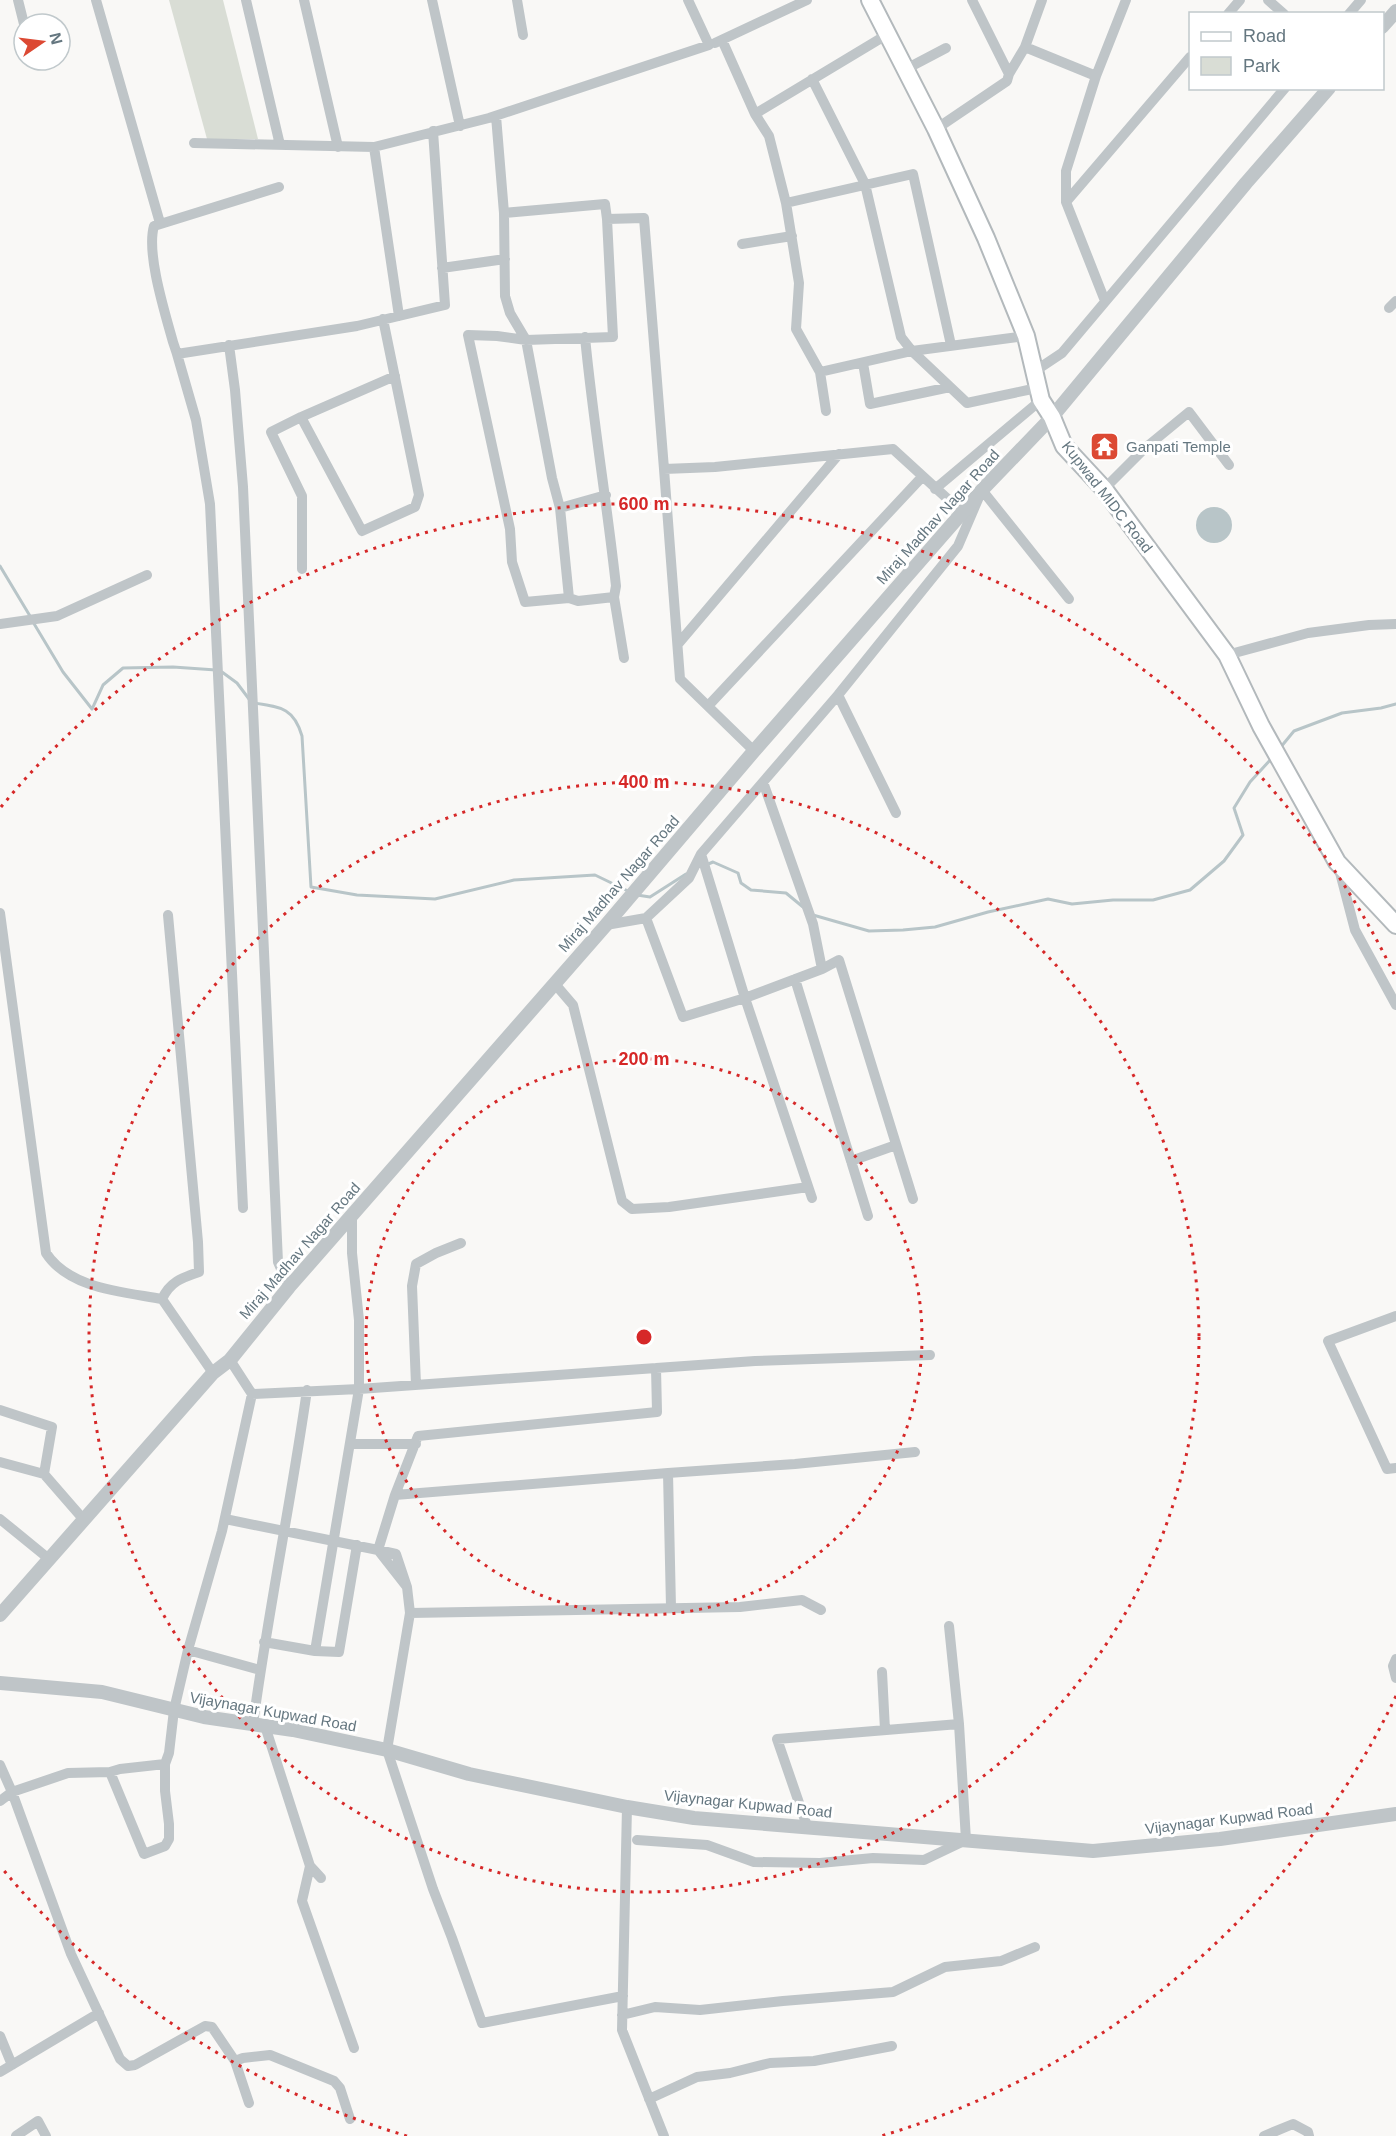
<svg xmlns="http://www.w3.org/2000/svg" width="1396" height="2136" viewBox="0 0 1396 2136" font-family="Helvetica,sans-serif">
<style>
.green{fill:#d9ddd5}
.water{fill:#b8c5c8}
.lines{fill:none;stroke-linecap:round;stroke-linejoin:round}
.stream{stroke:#b8c5c8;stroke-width:3}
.primary-casing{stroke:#b3b9bc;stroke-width:20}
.minor{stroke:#bfc5c8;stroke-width:10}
.tertiary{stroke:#bfc5c8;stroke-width:14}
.primary{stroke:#fff;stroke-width:16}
.ring{fill:none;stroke:#d62828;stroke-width:3;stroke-dasharray:3 6}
.labels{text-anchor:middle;stroke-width:6;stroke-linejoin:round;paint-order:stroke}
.poi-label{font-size:15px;fill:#657780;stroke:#fff;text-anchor:start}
.street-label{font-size:15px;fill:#657780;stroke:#fff}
.centre{fill:#d62828;stroke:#fff;stroke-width:3}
.ring-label{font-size:18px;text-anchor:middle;font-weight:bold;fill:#d62828;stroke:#fff;stroke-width:6;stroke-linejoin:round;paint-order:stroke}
</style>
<rect width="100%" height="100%" fill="#f9f8f6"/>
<path class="green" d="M169,0h54l35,139h-51z"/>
<path class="water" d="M1196 525a18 18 0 1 1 36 0a18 18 0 1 1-36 0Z"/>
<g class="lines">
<path class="stream" d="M0,566l30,50
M33,622l30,50 29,37 11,-24 20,-17 50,-1 43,3
M222,672l15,11 12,16
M254,703c27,4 40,5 48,33l9,151 46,8 78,4 79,-19 81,-5 33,16
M1280,748l14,-17 48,-18 39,-5 15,-4
M706,865l7,-3 25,11 3,10 10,7 35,3 17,14
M637,895l13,2 36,-23
M813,915l56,16 34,-1 32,-3 53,-15 60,-13 24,5 41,-4h40l37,-10 34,-29 19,-26 -9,-27 16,-26 22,-24"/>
<defs>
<path id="primary" d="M870,0l66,129 50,109 40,98 15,64 11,17 12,29 40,43 123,166 34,71 76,136 59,63"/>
</defs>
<use href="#primary" class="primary-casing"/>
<path class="minor" d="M18,0l6,24
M96,0l64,223
M246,0l34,145
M304,0l34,147
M432,0l28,126
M517,0l6,35
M1268,0l16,14
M1228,14l12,-14
M1349,14l12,-14
M722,40l33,74 14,22 17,67 13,80 -3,46 24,43 6,39
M715,43l92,-43
M1025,47l71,29
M906,69l40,-21
M1009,74l16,-27 17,-47
M812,79l53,105 36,153 11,14 114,-15
M755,114l133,-80
M496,116l8,97 101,-9 2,15 37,-1 20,251
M936,129l71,-48 2,-7 -37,-74
M194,143l180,4 115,-29 220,-73 -21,-45
M374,147l25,169
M1066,202l124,-145
M786,203l127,-29 38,171
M504,213l1,83 5,17 16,27 26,138 8,30 9,90
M607,219l6,118 -87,3 -29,-4 -29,-1 42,194 2,33 13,40 44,-4 9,3 36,-4
M742,244l50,-8
M442,268l63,-9
M1105,301l-39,-99v-31l30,-95 30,-76
M1389,308l7,-7
M383,319l36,176 -4,12 -53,24 -61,-114 94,-41
M585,337c8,84 22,166 31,249l-2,11 10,61
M229,345l6,45 8,97 35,775 11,25
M177,354l-4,-12c-8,-29 -27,-89 -19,-116l125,-39
M863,363l7,41 80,-17
M1035,371l27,-18 223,-265
M820,372l92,-21 55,52 70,-15
M301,417l-30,15 31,64v73
M935,489l106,-89
M1104,489l40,-40 45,-37 40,53
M560,508l46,-13
M0,624l57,-8 90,-41
M678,644l161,-190
M1227,655l81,-22 61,-8 27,-1
M838,695l58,118
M708,706l214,-229
M754,751l-74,-72 -16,-210 51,-2 178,-18 70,64
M763,782l50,142 9,45 17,-9 74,239
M701,854l44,144 67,200
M1338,865l17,65 41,75
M0,913l46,340c23,36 78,39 116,46l51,74
M646,918l37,99 62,-19 77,-29
M606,925l40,-7 43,-40 12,-24 137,-159 120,-149 24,-56 87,109
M795,979l73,237
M555,984l18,21 49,196 10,8 37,-2 139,-20
M851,1161l45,-16
M243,1208l-33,-704 -14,-84 -19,-66 180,-28 88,-21 -12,-174
M162,1299c8,-17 19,-21 37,-27l-1,-30 -30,-327
M1396,1316l-68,25 59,128 9,-1
M230,1360l22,34 107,-5v-69l-7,-67v-37
M416,1385l-4,-99 4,-22 20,-11 25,-10
M0,1410l52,17 -8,47 40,46
M350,1444h66
M0,1462l44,12
M668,1473l127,-9 120,-12
M395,1495l23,-59 239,-24 -1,-44
M0,1519l49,40
M225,1519l153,31 17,-55 273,-22 3,134
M407,1587l-29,-37 18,4 11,33 3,26 -23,137 46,139 19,49 30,85 141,-27
M410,1613l330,-6 62,-7 19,10
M949,1626l10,98
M264,1642l51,9 44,-262 396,-28 175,-6
M188,1650l72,20
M315,1651l24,1 18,-107
M1396,1659l-3,7 3,12
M882,1672l3,58
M253,1724c15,-112 38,-222 54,-334
M265,1726l45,140 11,12
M0,1765l12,27 59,162 49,105 8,7 7,-1 70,-39 7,1 23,34 14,42
M110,1772l34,82 21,-8 4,-7v-15l-4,-33v-27l4,-11 5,-43 14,-60 34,-119 30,-137
M0,1801l12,-9 56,-19 42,-1 10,-3 45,-5
M627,1807l-5,223 42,106
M637,1840l70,5 47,17 66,1 53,-5 51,2 42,-20 -7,-116 -182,15 30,87
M310,1866l-8,35 52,147
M622,2015l33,-8 45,3 83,-9 110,-9 52,-25 56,-6 34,-14
M0,2036l12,29
M235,2061l8,-3 27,-3 64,26 6,7 10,31
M0,2072l99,-59
M649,2099l48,-22 33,-4 40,-10 44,-2 78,-15
M16,2136l22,-15 8,15
M1264,2136l29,-12 15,8 1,4"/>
<path class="tertiary" d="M1382,27l14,-16
M0,1615l213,-242 17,-13 59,-73 317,-362 148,-174 228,-261 70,-73 194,-234 83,-95
M0,1683l102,9 102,25 89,13 94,20 82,24 158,33 67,11 399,33 127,-12 176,-25"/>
<use href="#primary" class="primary"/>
</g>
<g class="ring">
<circle cx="644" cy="1337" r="278"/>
<circle cx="644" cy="1337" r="555"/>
<path d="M1396 1696A833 833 0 0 1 881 2136M407 2136A833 833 0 0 1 1 1867M1 807A833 833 0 0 1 1396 978"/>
</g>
<defs>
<symbol id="temple-square" viewBox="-11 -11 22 22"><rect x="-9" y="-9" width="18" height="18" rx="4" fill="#dc4933" stroke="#fff"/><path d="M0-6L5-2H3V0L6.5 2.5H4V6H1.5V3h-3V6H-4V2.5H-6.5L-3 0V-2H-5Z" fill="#fff"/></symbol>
</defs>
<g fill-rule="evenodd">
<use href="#temple-square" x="1088" y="430" width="33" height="33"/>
</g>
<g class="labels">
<g class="poi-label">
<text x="1126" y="452">Ganpati Temple</text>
</g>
<g class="street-label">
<text transform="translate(1107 497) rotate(52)" y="5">Kupwad MIDC Road</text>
<text transform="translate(938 517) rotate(-48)" y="5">Miraj Madhav Nagar Road</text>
<text transform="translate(619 884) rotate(-49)" y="5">Miraj Madhav Nagar Road</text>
<text transform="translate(300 1251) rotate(-49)" y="5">Miraj Madhav Nagar Road</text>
<text transform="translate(273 1712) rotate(10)" y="5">Vijaynagar Kupwad Road</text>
<text transform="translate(748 1804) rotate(6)" y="5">Vijaynagar Kupwad Road</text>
<text transform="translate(1229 1819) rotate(-7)" y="5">Vijaynagar Kupwad Road</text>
</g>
</g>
<circle cx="644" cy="1337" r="9" class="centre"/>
<g class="ring-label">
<text x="644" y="510">600 m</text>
<text x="644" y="788">400 m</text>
<text x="644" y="1065">200 m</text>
</g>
<rect x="1189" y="12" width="195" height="78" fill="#ffffff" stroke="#c1c9cc" stroke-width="1.5"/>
<rect x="1201" y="32" width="30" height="9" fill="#ffffff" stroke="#c1c9cc" stroke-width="1.5"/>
<text x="1243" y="42" font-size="18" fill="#657780">Road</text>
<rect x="1201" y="57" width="30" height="18" fill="#d9ddd5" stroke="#c1c9cc" stroke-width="1.5"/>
<text x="1243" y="72" font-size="18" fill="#657780">Park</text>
<g transform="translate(42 42) rotate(76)"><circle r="28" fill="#ffffff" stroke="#c1c9cc" stroke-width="1.5"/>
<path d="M0-4.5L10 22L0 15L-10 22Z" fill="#dc4933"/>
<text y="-9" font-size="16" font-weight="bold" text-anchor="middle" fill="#657780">N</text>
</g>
</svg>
